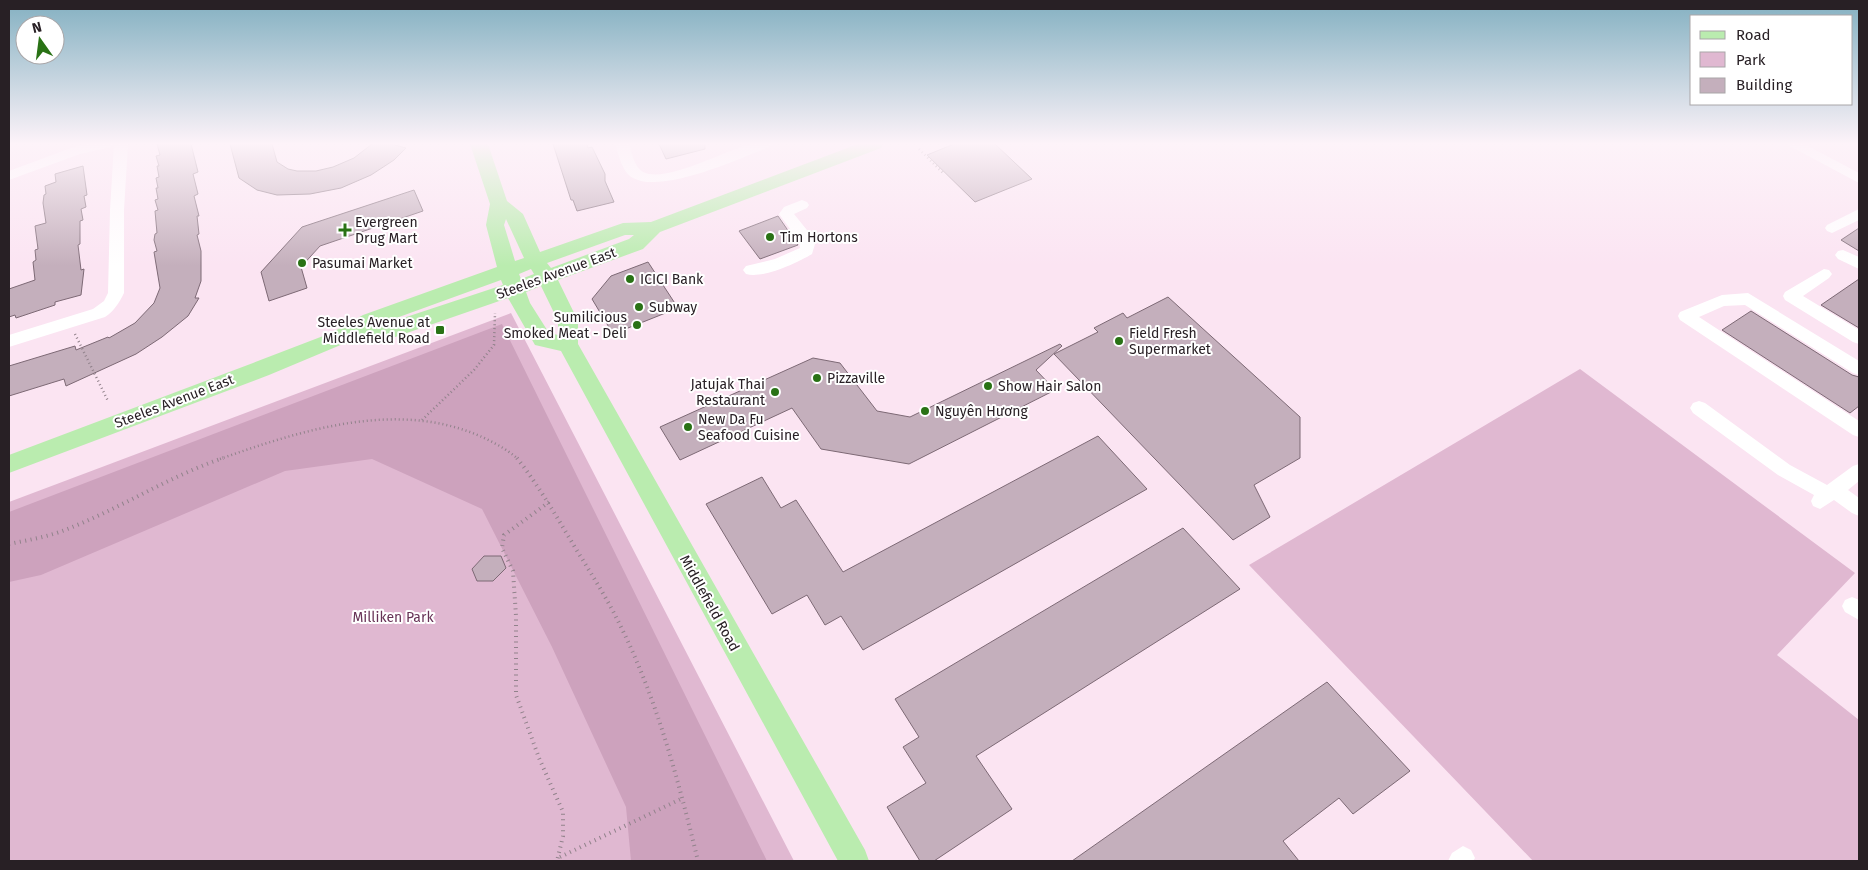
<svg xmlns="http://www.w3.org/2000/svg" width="1868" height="870" viewBox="0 0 1868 870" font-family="'Fira Sans',sans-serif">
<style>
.green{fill:#e0b8d1}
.forest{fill:#cda2bd}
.building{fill:#c4afbc;stroke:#7d6975}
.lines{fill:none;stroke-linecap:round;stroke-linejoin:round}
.path-far1{stroke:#91828b;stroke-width:2.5;stroke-dasharray:1 3;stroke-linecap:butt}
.path{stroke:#91828b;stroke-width:4;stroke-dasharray:1 4.5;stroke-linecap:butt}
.minor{fill:#fff;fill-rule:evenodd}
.major{fill:#baecaf;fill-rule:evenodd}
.poi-dot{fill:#297215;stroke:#fff;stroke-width:2}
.labels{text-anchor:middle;stroke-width:4;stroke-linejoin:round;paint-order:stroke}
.poi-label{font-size:14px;fill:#282025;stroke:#fff;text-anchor:start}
.street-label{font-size:14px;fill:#282025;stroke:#fff}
.park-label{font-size:14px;fill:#673256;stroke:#fff}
</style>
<rect width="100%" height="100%" fill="#fbe4f2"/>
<path class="green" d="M511,313l283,548h-785v-359z
M1580,369l275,204 -78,82 82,65v141h-326l-284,-296z"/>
<path class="forest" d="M502,324l265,537h-136l-5,-54 -74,-160 -70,-138 -110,-50 -87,12 -244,104 -32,7v-70z"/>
<path class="building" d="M157,144h34l7,28 -5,2 5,20 -4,2 5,20h-2l2,18 -2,1 4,16v30l-6,17h4l-11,18 -26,21 -26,17 -70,32 -2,-7 -55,17v-30l66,-20 1,4 32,-13 1,1 26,-15 19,-20 6,-15 -6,-36 3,-1 -3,-11 1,-6 2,-1 -2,-22 3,-1 -3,-10 3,-1 -2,-11h2l-2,-10 3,-1 -2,-11h2l-3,-10 4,-1z
M230,144h42l5,18 11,7 9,2h19l17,-4 21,-9 18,-14h19l15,4 -12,12 -23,15 -30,13 -31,6 -33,1 -20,-5 -18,-12z
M553,144h34l1,4 4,-1 13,27v7l9,21 -37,9 -4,-11h-2z
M659,144h46v5l-39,10z
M954,144h41l37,35 -57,23 -48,-47z
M83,166l4,29 -3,1 2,11 -5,2 2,11 -3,1v23l-2,1 3,25 3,-1 -3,26 -26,7v3l-39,13 -1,-3 -6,2v-28l26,-9 -2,-18 3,-2 -1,-10 3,-1 -3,-23 11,-3 -3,-20 1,-8 2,-1 -1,-8 11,-4 -1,-8z
M414,190l9,21 -103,35 -19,21 6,21 -38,13 -8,-29 41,-45z
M778,216l20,29 -38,14 -21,-28z
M1859,228v23l-18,-11z
M648,262l30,46 -65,26 -21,-35 19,-23z
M1859,279v49l-38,-23z
M1168,297l132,120v41l-46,27 16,32 -37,23 -179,-186 44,-22 -4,-4 29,-15 4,5z
M1751,311l101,64 7,2v29l-9,7 -128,-83z
M1060,344l2,2 -26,24 19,20 -146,74 -88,-15 -29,-41 -112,52 -20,-33 153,-69 27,5 37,48 33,6z
M1098,436l49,53 -284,161 -22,-34 -16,9 -18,-30 -35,19 -66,-110 56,-27 19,31 15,-8 47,72z
M1183,528l57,61 -264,167 36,53 -78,52h-14l-33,-54 39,-24 -23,-36 16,-10 -24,-38z
M484,556h17l5,12 -13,13h-16l-5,-12z
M1327,682l83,89 -57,43 -14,-16 -56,43 16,20h-227z"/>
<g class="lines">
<path class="path-far1" d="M919,149l24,24
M75,334l33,67
M422,420l52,-50 20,-25 1,-32
M220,459c82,-29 178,-60 262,-22 13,6 26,13 36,22"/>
<path class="path" d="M517,458c21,27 38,56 56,86 15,25 31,49 44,75 39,76 61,160 81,242
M549,502l-45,33 -2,13 11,23 3,45v79l23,63 24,54v24l-6,25
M9,544c19,-4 38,-7 56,-14 54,-21 103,-53 158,-72
M560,857l123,-59"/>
<path class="minor" d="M86,144h27l-2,3 -31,7 -71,26v-9l62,-23z
M114,144h14l-4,66v83c-5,10 -10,18 -19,24l-96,30v-12l84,-26 11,-8 4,-8 2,-83z
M615,144h14c3,9 5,23 14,28 23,12 84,-23 108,-28 6,-1 13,0 20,0l-2,3c-30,12 -107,47 -136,31 -11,-6 -14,-23 -18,-34z
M1786,144h18l55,29v10z
M802,200l5,2 2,3 -2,3 -13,6 17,21 4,9 -3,10c-15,9 -49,25 -66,20l-3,-4 3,-4 29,-7 25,-11 -1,-7 -20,-27 5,-7z
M1859,209v11l-27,13 -5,-2 -2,-3 2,-3z
M1843,250l16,7v12l-21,-10 -3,-4 3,-4z
M1824,269l5,1 3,4 -3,4 -26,18 56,34v14l-6,-2 -68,-42 -2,-4 2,-4z
M1748,293l111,68v14l-6,-2 -108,-68 -21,1 -25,11 160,104v16l-6,-2 -173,-115 -2,-4 2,-4 42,-17z
M1699,401l6,2 85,62 37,20 26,-19 6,-2v17l-11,9 11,8v18l-7,-3 -18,-13 -14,9 -7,-3 -2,-5 3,-6 -36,-20 -85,-62 -3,-5 3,-5z
M1852,597l7,3v20l-14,-8 -3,-6 3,-6z
M1463,846l8,4 4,8 -2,3h-25l4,-8z"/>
<path class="major" d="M470,144h18l19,57 16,13 17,38 83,-29 28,-1 207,-78h25l-2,4 -221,84 -17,17 -85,31 20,41v23l287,506 4,11h-31l-277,-510 -26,-6 -27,-47 -130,45 -35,1 -74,31 -260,98v-18l244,-92 78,-30 32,-18 134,-48 -11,-42 4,-21zM506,219l18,39 -9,3 -11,-36zM625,235h9l-5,4 -78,29 -4,-5zM531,269l3,5 -13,5 -2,-5zM501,280l2,5 -130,43 4,-3zM541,286l17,35v14l-9,-2 -19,-30 -4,-11z"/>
</g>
<linearGradient id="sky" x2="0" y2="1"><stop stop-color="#83b0c1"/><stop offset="0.54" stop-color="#fdf3f9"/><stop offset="1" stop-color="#fdf3f9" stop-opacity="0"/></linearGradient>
<rect width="1868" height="266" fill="url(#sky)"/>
<g class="poi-dot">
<path d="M342.5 222.5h5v5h5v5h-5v5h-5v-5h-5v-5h5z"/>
<circle cx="770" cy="237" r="5"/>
<circle cx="302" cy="263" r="5"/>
<circle cx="630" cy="279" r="5"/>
<circle cx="639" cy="307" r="5"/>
<circle cx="637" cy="325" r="5"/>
<rect x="435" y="325" width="10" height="10" rx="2.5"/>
<circle cx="1119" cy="341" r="5"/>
<circle cx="817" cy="378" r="5"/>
<circle cx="988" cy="386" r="5"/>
<circle cx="775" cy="392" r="5"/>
<circle cx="925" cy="411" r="5"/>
<circle cx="688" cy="427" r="5"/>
</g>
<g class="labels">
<g class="poi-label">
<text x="355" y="227">Evergreen<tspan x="355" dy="16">Drug Mart</tspan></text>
<text x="780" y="242">Tim Hortons</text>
<text x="312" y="268">Pasumai Market</text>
<text x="640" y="284">ICICI Bank</text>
<text x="649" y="312">Subway</text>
<text x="627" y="322" text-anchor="end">Sumilicious<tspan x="627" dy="16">Smoked Meat - Deli</tspan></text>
<text x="430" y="327" text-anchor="end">Steeles Avenue at<tspan x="430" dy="16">Middlefield Road</tspan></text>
<text x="1129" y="338">Field Fresh<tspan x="1129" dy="16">Supermarket</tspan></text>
<text x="827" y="383">Pizzaville</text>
<text x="765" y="389" text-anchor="end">Jatujak Thai<tspan x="765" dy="16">Restaurant</tspan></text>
<text x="998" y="391">Show Hair Salon</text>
<text x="935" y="416">Nguyên Hương</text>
<text x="698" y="424">New Da Fu<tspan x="698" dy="16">Seafood Cuisine</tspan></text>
</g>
<g class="street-label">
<text transform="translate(556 273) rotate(-20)" y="5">Steeles Avenue East</text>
<text transform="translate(174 401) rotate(-21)" y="5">Steeles Avenue East</text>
<text transform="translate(710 603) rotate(61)" y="5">Middlefield Road</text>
</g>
<g class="park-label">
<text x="393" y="622">Milliken Park</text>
</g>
</g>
<rect width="1868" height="870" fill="none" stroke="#282025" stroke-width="20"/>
<rect x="1690" y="15" width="162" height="90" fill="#ffffff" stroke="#a9a6a8"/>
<rect x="1700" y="31" width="25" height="8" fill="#baecaf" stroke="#a9a6a8"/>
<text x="1736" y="40" font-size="15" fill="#282025">Road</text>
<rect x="1700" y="52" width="25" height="15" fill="#e0b8d1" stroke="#a9a6a8"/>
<text x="1736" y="65" font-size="15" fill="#282025">Park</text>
<rect x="1700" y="78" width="25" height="15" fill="#c4afbc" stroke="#a9a6a8"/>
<text x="1736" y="90" font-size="15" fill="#282025">Building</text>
<g transform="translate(40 40) rotate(346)"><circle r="24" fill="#ffffff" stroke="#a9a6a8"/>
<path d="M0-4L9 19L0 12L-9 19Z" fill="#297215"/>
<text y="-8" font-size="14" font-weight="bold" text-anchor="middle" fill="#282025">N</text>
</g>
</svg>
